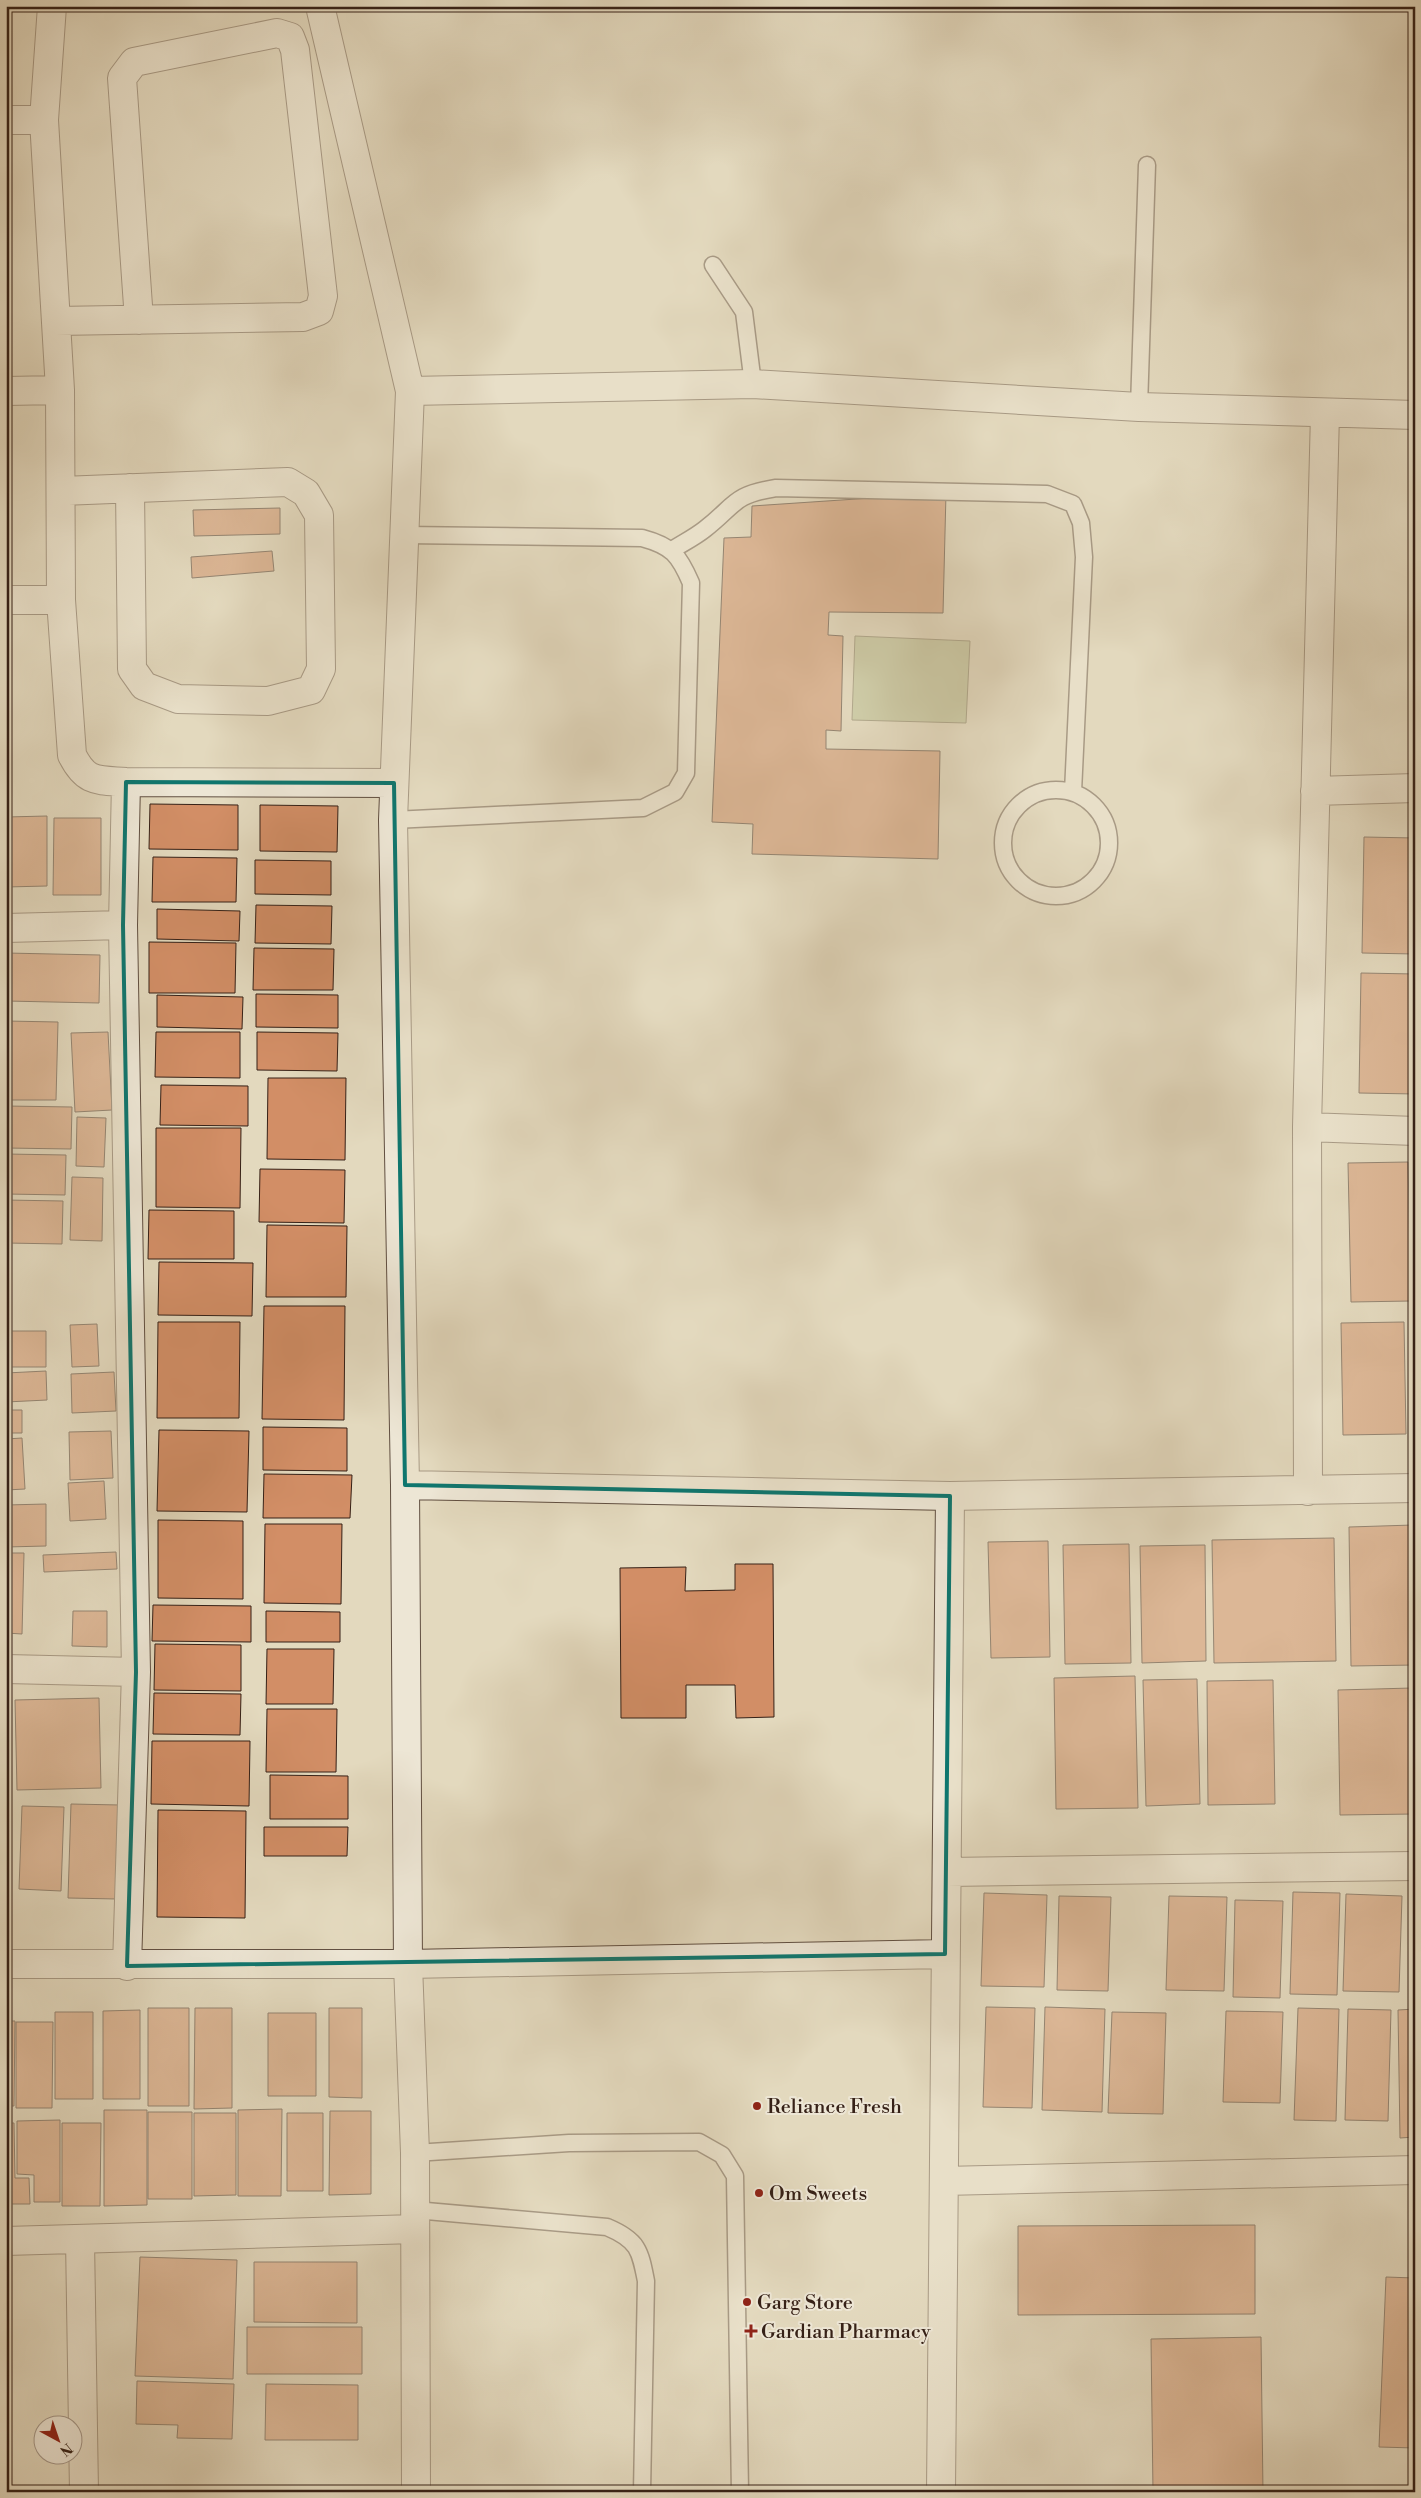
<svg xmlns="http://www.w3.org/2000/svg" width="1421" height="2498" viewBox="0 0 1421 2498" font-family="'Libre Bodoni',serif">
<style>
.green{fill:#b5bf90;stroke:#767054}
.building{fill:#d28e66;stroke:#362117}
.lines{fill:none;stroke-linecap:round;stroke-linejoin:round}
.service-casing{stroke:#614f41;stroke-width:19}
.minor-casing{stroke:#614f41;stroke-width:30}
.service{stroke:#ede6d5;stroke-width:16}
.minor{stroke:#ede6d5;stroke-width:28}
.marked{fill:none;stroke:#0f766e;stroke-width:4;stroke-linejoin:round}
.poi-dot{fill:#8f2418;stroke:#ede6d5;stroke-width:2}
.labels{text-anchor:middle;stroke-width:4;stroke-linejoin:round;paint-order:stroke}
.poi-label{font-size:20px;fill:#362117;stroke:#ede6d5;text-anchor:start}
</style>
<rect width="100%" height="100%" fill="#e3d9be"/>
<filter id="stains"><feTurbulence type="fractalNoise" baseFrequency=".004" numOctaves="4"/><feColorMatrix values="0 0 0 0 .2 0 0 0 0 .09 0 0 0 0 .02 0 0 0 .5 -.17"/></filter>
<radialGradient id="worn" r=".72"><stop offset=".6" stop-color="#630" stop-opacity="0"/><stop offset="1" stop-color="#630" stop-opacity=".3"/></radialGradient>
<path class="green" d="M855,636l115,5 -4,82 -114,-3z"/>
<path class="building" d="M946,493l-3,120 -114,-1 -1,23 15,1 -2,95 -15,-1v19l114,2 -2,108 -186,-5 1,-30 -41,-2 12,-284 27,-1 1,-31z
M280,508v26l-86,2 -1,-26z
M272,551l2,20 -82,7 -1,-21z
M150,804l88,1v45l-89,-1z
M260,805l78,1 -1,46 -77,-1z
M47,816v70l-41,1v-70z
M54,818h47v77h-48z
M1364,837l51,1v116l-53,-1z
M153,857l84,1 -1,44h-84z
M255,860l76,1v34l-76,-1z
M256,905l76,1 -1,38 -76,-1z
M157,909l83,2 -1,30 -82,-2z
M149,942l87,1 -1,50h-86z
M254,948l80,1 -1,41h-80z
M6,953l94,2 -1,48 -93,-2z
M1361,973l54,1v120l-56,-1z
M256,994l82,1v33l-82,-1z
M157,995l86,2 -1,32 -85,-2z
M6,1021l52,1 -2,78h-50z
M108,1032l4,78 -37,2 -4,-79z
M156,1032h84v46l-85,-1z
M257,1032l81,1 -1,38 -80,-1z
M268,1078h78l-1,82 -78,-1z
M161,1085l87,1v40l-88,-1z
M6,1106l66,1 -1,42 -65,-1z
M77,1117l29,1 -2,49 -28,-1z
M156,1128h85l-1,80 -84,-1z
M6,1154l60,1 -1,40 -59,-1z
M1408,1162l3,139 -60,1 -3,-139z
M260,1169l85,1 -1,53 -85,-1z
M72,1177l31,1 -1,63 -32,-1z
M6,1200l57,1 -1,43 -56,-1z
M149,1210l85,1v48h-86z
M267,1225l80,1 -1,71h-80z
M6,1248h4l-1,48h-3z
M159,1262l94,1 -1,53 -94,-1z
M264,1306h81l-1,114 -82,-1z
M158,1322h82l-1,96h-82z
M1404,1322l2,112 -63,1 -2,-112z
M97,1324l2,42 -27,1 -2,-42z
M6,1331h40v36h-40z
M46,1371l1,29 -41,2v-29z
M114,1372l2,39 -44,2 -1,-39z
M6,1410h16v23h-16z
M263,1427l84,1v43l-84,-1z
M159,1430l90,1 -2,81 -90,-1z
M111,1431l2,47 -43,2 -1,-48z
M22,1438l3,51 -19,1v-51z
M264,1474l88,1 -2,43h-87z
M104,1481l2,38 -36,2 -2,-38z
M46,1504v42l-40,1v-42z
M158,1520l85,1v78l-85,-1z
M265,1524h77l-1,80 -77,-1z
M1413,1525l2,140 -64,1 -2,-139z
M1334,1538l2,123 -122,2 -2,-123z
M1048,1541l2,116 -59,1 -3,-116z
M1129,1544l2,119 -66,1 -2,-119z
M1205,1545l1,116 -64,2 -2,-117z
M116,1552l1,17 -73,3 -1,-17z
M6,1553h18l-2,81 -16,-1z
M735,1564h38l1,153 -38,1 -1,-33h-49v33h-65l-1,-150 66,-1 -1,24 50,-1z
M153,1605l98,1v36l-99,-1z
M73,1611h34v36l-35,-1z
M266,1611l74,1v30h-74z
M155,1644l86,1v46l-87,-1z
M267,1649h67l-1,55h-67z
M1135,1676l3,132 -82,1 -2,-131z
M1197,1679l3,125 -54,2 -3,-126z
M1273,1680l2,124 -67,1 -1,-124z
M1412,1688l2,126 -74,1 -2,-125z
M154,1693l87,1 -1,41 -87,-1z
M99,1698l2,90 -84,2 -2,-90z
M7,1701l2,80h-3v-80z
M267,1709h70l-1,63h-70z
M152,1741h98l-1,65 -98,-2z
M270,1775l78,1v43h-78z
M71,1804l49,1 -3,94 -49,-1z
M22,1806l42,1 -3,84 -42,-2z
M6,1810h5l-1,79h-4z
M158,1810l88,1 -1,107 -88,-1z
M264,1827h84l-1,29h-83z
M1293,1892l47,1 -3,102 -47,-1z
M984,1893l63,2 -3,92 -63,-1z
M1346,1894l56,2 -3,96 -56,-1z
M1059,1896l52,1 -3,94 -51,-1z
M1169,1896l58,1 -3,94 -58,-1z
M1235,1900l48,1 -3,97 -47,-1z
M986,2007l49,1 -3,100 -49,-1z
M1045,2007l60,2 -3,103 -60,-2z
M148,2008h41v98h-41z
M195,2008h37v100l-38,1z
M329,2008h33v90l-33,-1z
M1298,2008l41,1 -3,112 -42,-1z
M1348,2009l43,1 -3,111 -43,-1z
M1415,2009v128l-15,1 -2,-128z
M140,2010v89h-37v-88z
M1226,2011l57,1 -3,91 -57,-1z
M55,2012h38v87h-38z
M1112,2012l54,1 -3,101 -55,-1z
M268,2013h48v83h-48z
M6,2021h9l-1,85h-8z
M16,2022h37l-1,86h-36z
M282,2109l-1,87h-43v-86z
M104,2110h43v95l-43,1z
M330,2111h41v83l-42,1z
M148,2112h44v87h-44z
M194,2113h42v82l-42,1z
M287,2113h36v78h-36z
M60,2120v82h-26v-27l-17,-1v-53z
M6,2123h8l1,55h14l1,26h-24z
M62,2123h39l-1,83h-38z
M1255,2225v89l-237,1v-89z
M140,2257l97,3 -4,119 -98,-3z
M1415,2258v190l-36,-1 7,-170 28,1z
M254,2262h103v61l-103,-1z
M247,2327h115v47h-115z
M1261,2337l2,155h-110l-2,-153z
M6,2370h1v122h-1z
M137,2381l97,3 -2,55 -55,-1 1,-13 -42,-1z
M266,2384l92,1v55h-93z"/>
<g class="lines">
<defs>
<path id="service" d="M713,265l31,47 9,72
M1139,407l8,-242
M672,550c11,-7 23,-13 33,-21 31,-24 27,-34 71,-41l271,6 26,10 8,19 3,34 -11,235
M1003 843a53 53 0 1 1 106 0a53 53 0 1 1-106 0Z
M393,820l250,-12 32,-16 11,-19 5,-190c-12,-28 -19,-37 -49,-45l-238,-3
M415,2153l154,-10 130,-1 23,13 13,21 5,316
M415,2210l192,17c31,13 33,23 39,54l-4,211"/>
<path id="minor" d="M52,6l-8,114 16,270 1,210 11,155c14,28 25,25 54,27l268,1
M320,6l90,385 -17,429 12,665 3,479 7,189 1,339
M6,120h38
M56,321l247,-4 16,-6 4,-15 -28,-246 -5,-13 -13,-4 -143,29 -12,16 17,242
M6,391l54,-1
M410,391l343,-7 386,23 276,8
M62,491l226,-9 18,11 13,22 2,154 -10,21 -43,11 -90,-2 -34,-13 -12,-17 -2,-181
M6,600h55
M126,782l-3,143 13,747 -9,294
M1315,791l100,-3
M6,928l117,-3
M1307,1127l108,4
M405,1485l545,11 465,-8
M1308,1491l-1,-364 18,-714
M6,1669l130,3
M947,1872l468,-6
M6,1964h402l537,-10
M944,2181l471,-11
M80,2239l4,253
M6,2241l409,-12
M941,2492l9,-996"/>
</defs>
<use href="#service" class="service-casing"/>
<use href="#minor" class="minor-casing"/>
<use href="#service" class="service"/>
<use href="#minor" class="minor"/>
</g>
<path d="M0 0H1421V2498H0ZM126,782l268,1 11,702 545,11 -5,458 -818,12 9,-294 -13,-747z" fill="#e3d9be" fill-opacity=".55" fill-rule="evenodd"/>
<path class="marked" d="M126,782l268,1 11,702 545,11 -5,458 -818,12 9,-294 -13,-747z"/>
<g class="poi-dot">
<circle cx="757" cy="2106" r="5"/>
<circle cx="759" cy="2193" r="5"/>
<circle cx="747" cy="2302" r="5"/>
<path d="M748.5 2323.5h5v5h5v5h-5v5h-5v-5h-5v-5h5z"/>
</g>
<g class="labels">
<g class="poi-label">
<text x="767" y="2113">Reliance Fresh</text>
<text x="769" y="2200">Om Sweets</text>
<text x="757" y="2309">Garg Store</text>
<text x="761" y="2338">Gardian Pharmacy</text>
</g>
</g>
<rect width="1421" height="2498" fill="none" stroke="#e3d9be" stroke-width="25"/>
<rect x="8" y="8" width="1406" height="2483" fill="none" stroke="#362117" stroke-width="2.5"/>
<rect x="12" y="12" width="1396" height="2473" fill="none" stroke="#362117"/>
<g transform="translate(58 2440) rotate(140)"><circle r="24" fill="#ede6d5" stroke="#a49789"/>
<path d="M0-4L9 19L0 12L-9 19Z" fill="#8f2418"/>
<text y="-8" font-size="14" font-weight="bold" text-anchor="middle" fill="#362117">N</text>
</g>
<rect width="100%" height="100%" filter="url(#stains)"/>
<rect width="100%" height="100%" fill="url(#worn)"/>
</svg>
